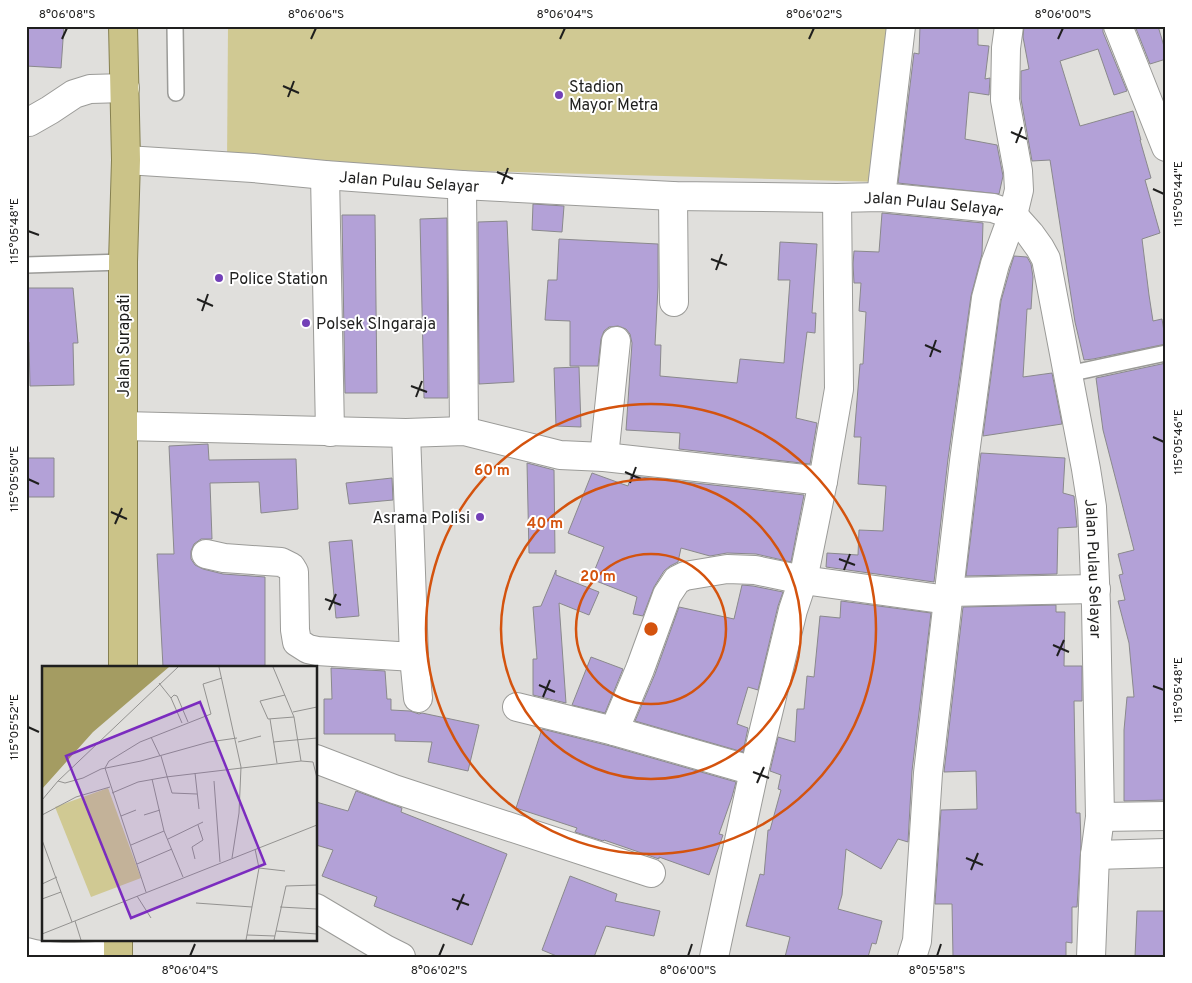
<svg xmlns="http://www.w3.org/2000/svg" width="1192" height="983" viewBox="0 0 1192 983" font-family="Overpass,sans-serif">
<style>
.green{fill:#d0c993}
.building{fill:#b3a1d7;stroke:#8a898c}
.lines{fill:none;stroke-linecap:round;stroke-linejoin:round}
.service-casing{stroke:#9b9b98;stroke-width:18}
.minor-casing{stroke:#9b9b98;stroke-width:30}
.trunk-casing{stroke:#868050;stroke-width:30}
.service{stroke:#fff;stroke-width:15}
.minor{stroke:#fff;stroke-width:28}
.trunk{stroke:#cbc388;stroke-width:28}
.ticks{fill:none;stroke:#1f1f1e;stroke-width:2}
.ring{fill:none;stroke:#d4530e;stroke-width:2.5}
.poi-dot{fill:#7340b7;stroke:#fff;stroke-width:2}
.labels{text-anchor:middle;stroke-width:4;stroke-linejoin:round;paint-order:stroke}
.poi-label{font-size:16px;fill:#1f1f1e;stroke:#fff;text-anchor:start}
.street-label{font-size:16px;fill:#1f1f1e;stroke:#fff}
.inset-road{fill:none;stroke:#939290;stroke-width:1}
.view{fill:#7b2cbf;fill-opacity:0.15;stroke:#7b2cbf;stroke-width:2.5}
.inset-edge{fill:none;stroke:#1f1f1e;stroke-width:2.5}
.centre{fill:#d4530e;stroke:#fff;stroke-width:2.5}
.ring-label{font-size:15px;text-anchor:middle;font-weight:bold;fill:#d4530e;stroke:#fff;stroke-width:4;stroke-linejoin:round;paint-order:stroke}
.neatline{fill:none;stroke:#1f1f1e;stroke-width:2}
.ticks-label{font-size:12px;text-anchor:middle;fill:#1f1f1e}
</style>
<rect width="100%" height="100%" fill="#e0dfdc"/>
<path class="green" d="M228,26h667l-13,156 -655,-18z"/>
<path class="building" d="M26,26h38l-3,42 -35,-2z
M920,26h58v19l11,1 -4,33 5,-1 -1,17 -20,-3 -4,47 32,6 6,31 -4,18 -101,-11 16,-130 5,1z
M1024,26h79v6l24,59 -13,4 -16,-46 -38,12 20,65 53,-15 8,29h-1l11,38 -6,2 15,53 -18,6 7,56 4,26 9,-2 4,25 -73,15 -9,1 -9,-38 -25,-162 -18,1 -11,-62v-28l8,-2 -6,-32z
M1135,26h23l8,27v6l-16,5z
M533,204l31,2 -2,26 -30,-2z
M882,213l101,10 -1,31 -11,42 -23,163 -14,123 -108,-15 1,-14 31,2 1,-25 24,1 3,-45 -28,-2 3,-47h-7l6,-73h3l3,-52 -7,-1 2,-28h-7l-1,-19 1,-13 25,1z
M342,215h33l2,178h-32z
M447,218l1,180h-24l-4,-179z
M507,221l7,161 -35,2 -1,-162z
M559,239l99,5v43l-3,58h6l-1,31 77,7 3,-24 44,4 6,-83h-12l2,-38 37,2 -5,69h4l-1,20 -8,-1 -11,86 21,5 -7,41 -131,-15 1,-16 -54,-3 6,-87 -2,-9 -4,-5 -8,-3 -9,1 -5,4 -3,8 -3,27h-28v-45l-25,-1 3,-40h9z
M1014,256l13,1 4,7 2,13 -2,32h-4l-4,68 29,-4 10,51 -79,12 18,-135 9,-32z
M26,288h47l5,55h-5l1,42 -44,1 -1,-44h-3z
M1166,363v437l-42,1v-71l3,-33h7l-5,-54 -11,-42 7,-1 -6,-25 4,-1 -5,-20 16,-4 -31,-120 -7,-52z
M579,367l2,60 -25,-1 -2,-58z
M208,444l1,16 87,-1 2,50 -37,4 -2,-31 -49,1 2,56h-11l-7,5 -3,7v8l4,6 8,4 20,5 42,3v90h-102l-6,-113h17l-5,-108z
M981,453l84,5 -2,35 11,3 3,31 -19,1 -1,46 -91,2z
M26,458h28v39h-28z
M527,463l27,7 1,83h-26z
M592,473l36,13 3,-10 173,19 -13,67 -35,-8 -29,-1 -17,3 -29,-8 -3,14 -8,4 -6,5 -10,16 -11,29 -10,-2 4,-17 -46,-18 13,-32 -36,-14z
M392,478l1,22 -44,4 -3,-21z
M352,540l7,76 -23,2 -7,-76z
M556,570v5l43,17 -10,23 -30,-12 7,100 -33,-8v-36h4l-4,-52 8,-1z
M742,585l11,1 30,6 -5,14 -20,84 -10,-3 -11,37 11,4 -5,24 -108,-31 20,-47 24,-67 55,12z
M841,601l90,12 -19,158 -4,71 -10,-3 -17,30 -35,-20 -4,46 -4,14 44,12 -6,23 -4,-1 -4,14h-83l5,-20 -44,-11 14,-52 4,1 4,-45h2l11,-40 -3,-1 3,-14 -11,-4 8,-34 17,5 2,-33h7l3,-33 7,1 6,-61 20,2z
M1056,605v7h9l-1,54h18v35h-8l2,112h4l1,31 -4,63h-5v36l-6,-1v15h-113l-1,-53h-17l6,-94 36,-1 -1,-38 -32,1 19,-165z
M591,657l32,12 -18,44 -33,-8z
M331,668l54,3 2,28h4v11l19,1 9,3 3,-1 57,12 -11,46 -40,-9 4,-20 -37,-1v-7h-71v-35h8z
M542,729l68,17 126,36 -4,15 -13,37 4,1 -14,40 -50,-18v2l-55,-19 -1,1 -28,-9 2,-4 -61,-20z
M356,791l46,17 -1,4 106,42 -35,91 -98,-39 3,-9 -55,-21 11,-26 -17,-5v-43l32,9z
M570,876l47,18 -2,7 45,10 -6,25 -48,-10 -12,31h-35l-17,-7z
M1137,911h29v46h-31z"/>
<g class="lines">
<defs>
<path id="service" d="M175,26l1,67
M26,265l97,-3
M1068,374l98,-21"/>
<g id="minor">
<path d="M1118,26l48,121"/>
<path d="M26,122h3l21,-12 24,-16 16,-5 35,-1"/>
<path id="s1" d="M126,160l127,8 72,7 137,10 211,11 164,2 44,-1 112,11 20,7 17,19 10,14 6,11 40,210 6,38 4,99 4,211 -5,38 -4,102"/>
<path d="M325,175l5,257"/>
<path d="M462,185l2,246"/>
<path d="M673,196l1,106"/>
<path d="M881,197l20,-171"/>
<path d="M123,426l283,7 58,-2 96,24 44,2 219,24"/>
<path d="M406,433l8,224 4,41"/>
<path d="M604,457l12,-116"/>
<path d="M206,554l18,4 57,4 10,5 3,5 1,58 2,12 11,7 9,2 97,6"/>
<path d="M948,592l148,-3"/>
<path d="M517,707l97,24 140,40"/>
<path d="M614,731l26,-62 27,-74 10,-15 8,-4 42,-7 28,1 48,10 145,20"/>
<path d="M316,759l78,30 257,84"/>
<path d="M1100,817l66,-1"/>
<path d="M1095,855l71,-2"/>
<path d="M316,908l69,41 16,8"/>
<path d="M26,952c27,8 63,4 92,3"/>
<path d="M714,957l40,-186 39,-161 10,-30 20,-99 16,-92 -2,-191"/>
<path d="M912,957l5,-16 11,-168 36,-312 22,-163 9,-34 18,-49 6,-25 -1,-19 -13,-71 1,-52 3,-22"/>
</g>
<path id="trunk" d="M123,667v-405l3,-102 -3,-134
M118,957v-18"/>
</defs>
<use href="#service" class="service-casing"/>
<use href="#minor" class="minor-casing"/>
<use href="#trunk" class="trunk-casing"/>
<use href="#service" class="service"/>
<use href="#minor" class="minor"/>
<use href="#trunk" class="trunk"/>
</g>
<path class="ticks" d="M62,39l5,-11M311,39l5,-11M560,39l5,-11M809,39l5,-11M1058,39l5,-11M283,86l16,7M288,97l6,-16M1011,132l16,7M1016,143l6,-16M497,172l16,7M502,184l6,-16M1153,189l11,5M28,231l11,4M711,259l16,6M716,270l6,-16M197,299l16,7M202,311l6,-17M925,345l16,7M930,357l6,-17M411,386l16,6M416,397l6,-16M1153,437l11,5M625,472l16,7M28,479l11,5M630,483l6,-16M111,512l16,7M115,524l7,-16M839,559l16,6M844,570l6,-16M325,599l16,6M329,610l7,-16M1053,645l16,7M1057,656l7,-16M539,685l16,7M1153,686l11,4M543,697l7,-17M28,727l11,5M753,772l16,6M757,783l7,-16M966,858l17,7M971,870l7,-17M452,899l17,6M457,910l7,-16M190,956l5,-12M439,956l5,-12M688,956l4,-12M937,956l4,-12"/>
<g class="ring">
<circle cx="651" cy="629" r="75"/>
<circle cx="651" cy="629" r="150"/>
<circle cx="651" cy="629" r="225"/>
</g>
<g class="poi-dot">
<circle cx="559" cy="95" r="5"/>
<circle cx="219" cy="278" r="5"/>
<circle cx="306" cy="323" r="5"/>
<circle cx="480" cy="517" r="5"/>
</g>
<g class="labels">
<g class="poi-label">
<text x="569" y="92">Stadion<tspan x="569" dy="18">Mayor Metra</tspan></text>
<text x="229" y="284">Police Station</text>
<text x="316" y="329">Polsek SIngaraja</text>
<text x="470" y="523" text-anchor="end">Asrama Polisi</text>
</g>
<g class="street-label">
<text dy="6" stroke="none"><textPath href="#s1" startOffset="284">Jalan Pulau Selayar</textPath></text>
<text dy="6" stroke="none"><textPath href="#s1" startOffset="809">Jalan Pulau Selayar</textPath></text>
<text transform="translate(123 346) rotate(-90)" y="6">Jalan Surapati</text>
<text dy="6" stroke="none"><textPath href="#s1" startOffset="1259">Jalan Pulau Selayar</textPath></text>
</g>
</g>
<g transform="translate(42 666)">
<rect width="275" height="275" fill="#e0dfdc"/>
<path d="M66,122l33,90 -50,19 -36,-90z" fill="#d0c993"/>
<path d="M0,1h127l-76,65 -51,57z" fill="#a49c62"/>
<path class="inset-road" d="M177,1l22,100 -2,46 -7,45M231,1l21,50 7,44M117,17l12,15M243,29l-25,6 8,18 26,-2M251,46l24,-5M228,53l7,44M140,57l-11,-25 3,-3 3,1 11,26M109,71l9,19M196,76l23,-6M231,76l44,-4M119,90l11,37 25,1M153,107l4,36M110,113l12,52 19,46M16,115l120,-114M172,115l6,81M70,127l26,-11 28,-5 135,-16 12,1 4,16M0,134l16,-19 7,2 18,-5 18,-9 40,-8 68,-19 28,-4M0,149l34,-18 34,-10M102,149l16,-5M79,150l15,-6M126,173l35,-17M0,174l30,82M89,179l33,-14M153,193l-3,-12 11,-7 -5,-15M95,198l35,-15M217,202l26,3M0,218l15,-7M104,226l-41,-124 4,-7 31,-19 71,-28 -8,-30 19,-6M95,230l14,22M0,233l19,-7M154,237l56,4M238,241l37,2M33,255l6,19M234,265l41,3M0,268l275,-109M205,269l28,1M204,274l13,-72 -4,-19M232,274l12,-54 31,-1"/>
<path class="view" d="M158,36l65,162 -134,54 -65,-162z"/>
<rect width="275" height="275" class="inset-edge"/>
</g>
<circle cx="651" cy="629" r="8" class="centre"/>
<g class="ring-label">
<text x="492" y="475">60 m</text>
<text x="545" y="528">40 m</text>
<text x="598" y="581">20 m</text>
</g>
<rect width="1192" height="983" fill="none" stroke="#ffffff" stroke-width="55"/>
<rect x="28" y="28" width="1136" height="928" class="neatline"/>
<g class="ticks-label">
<text x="67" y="18">8°06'08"S</text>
<text x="316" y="18">8°06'06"S</text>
<text x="565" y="18">8°06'04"S</text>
<text x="814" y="18">8°06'02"S</text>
<text x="1063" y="18">8°06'00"S</text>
<text transform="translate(1178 194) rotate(-90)" y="4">115°05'44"E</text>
<text transform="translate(14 231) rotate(-90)" y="4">115°05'48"E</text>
<text transform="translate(1178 442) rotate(-90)" y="4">115°05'46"E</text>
<text transform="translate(14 479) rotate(-90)" y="4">115°05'50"E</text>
<text transform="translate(1178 690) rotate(-90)" y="4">115°05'48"E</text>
<text transform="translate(14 727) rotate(-90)" y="4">115°05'52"E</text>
<text x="190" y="974">8°06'04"S</text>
<text x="439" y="974">8°06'02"S</text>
<text x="688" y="974">8°06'00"S</text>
<text x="937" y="974">8°05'58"S</text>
</g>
</svg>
